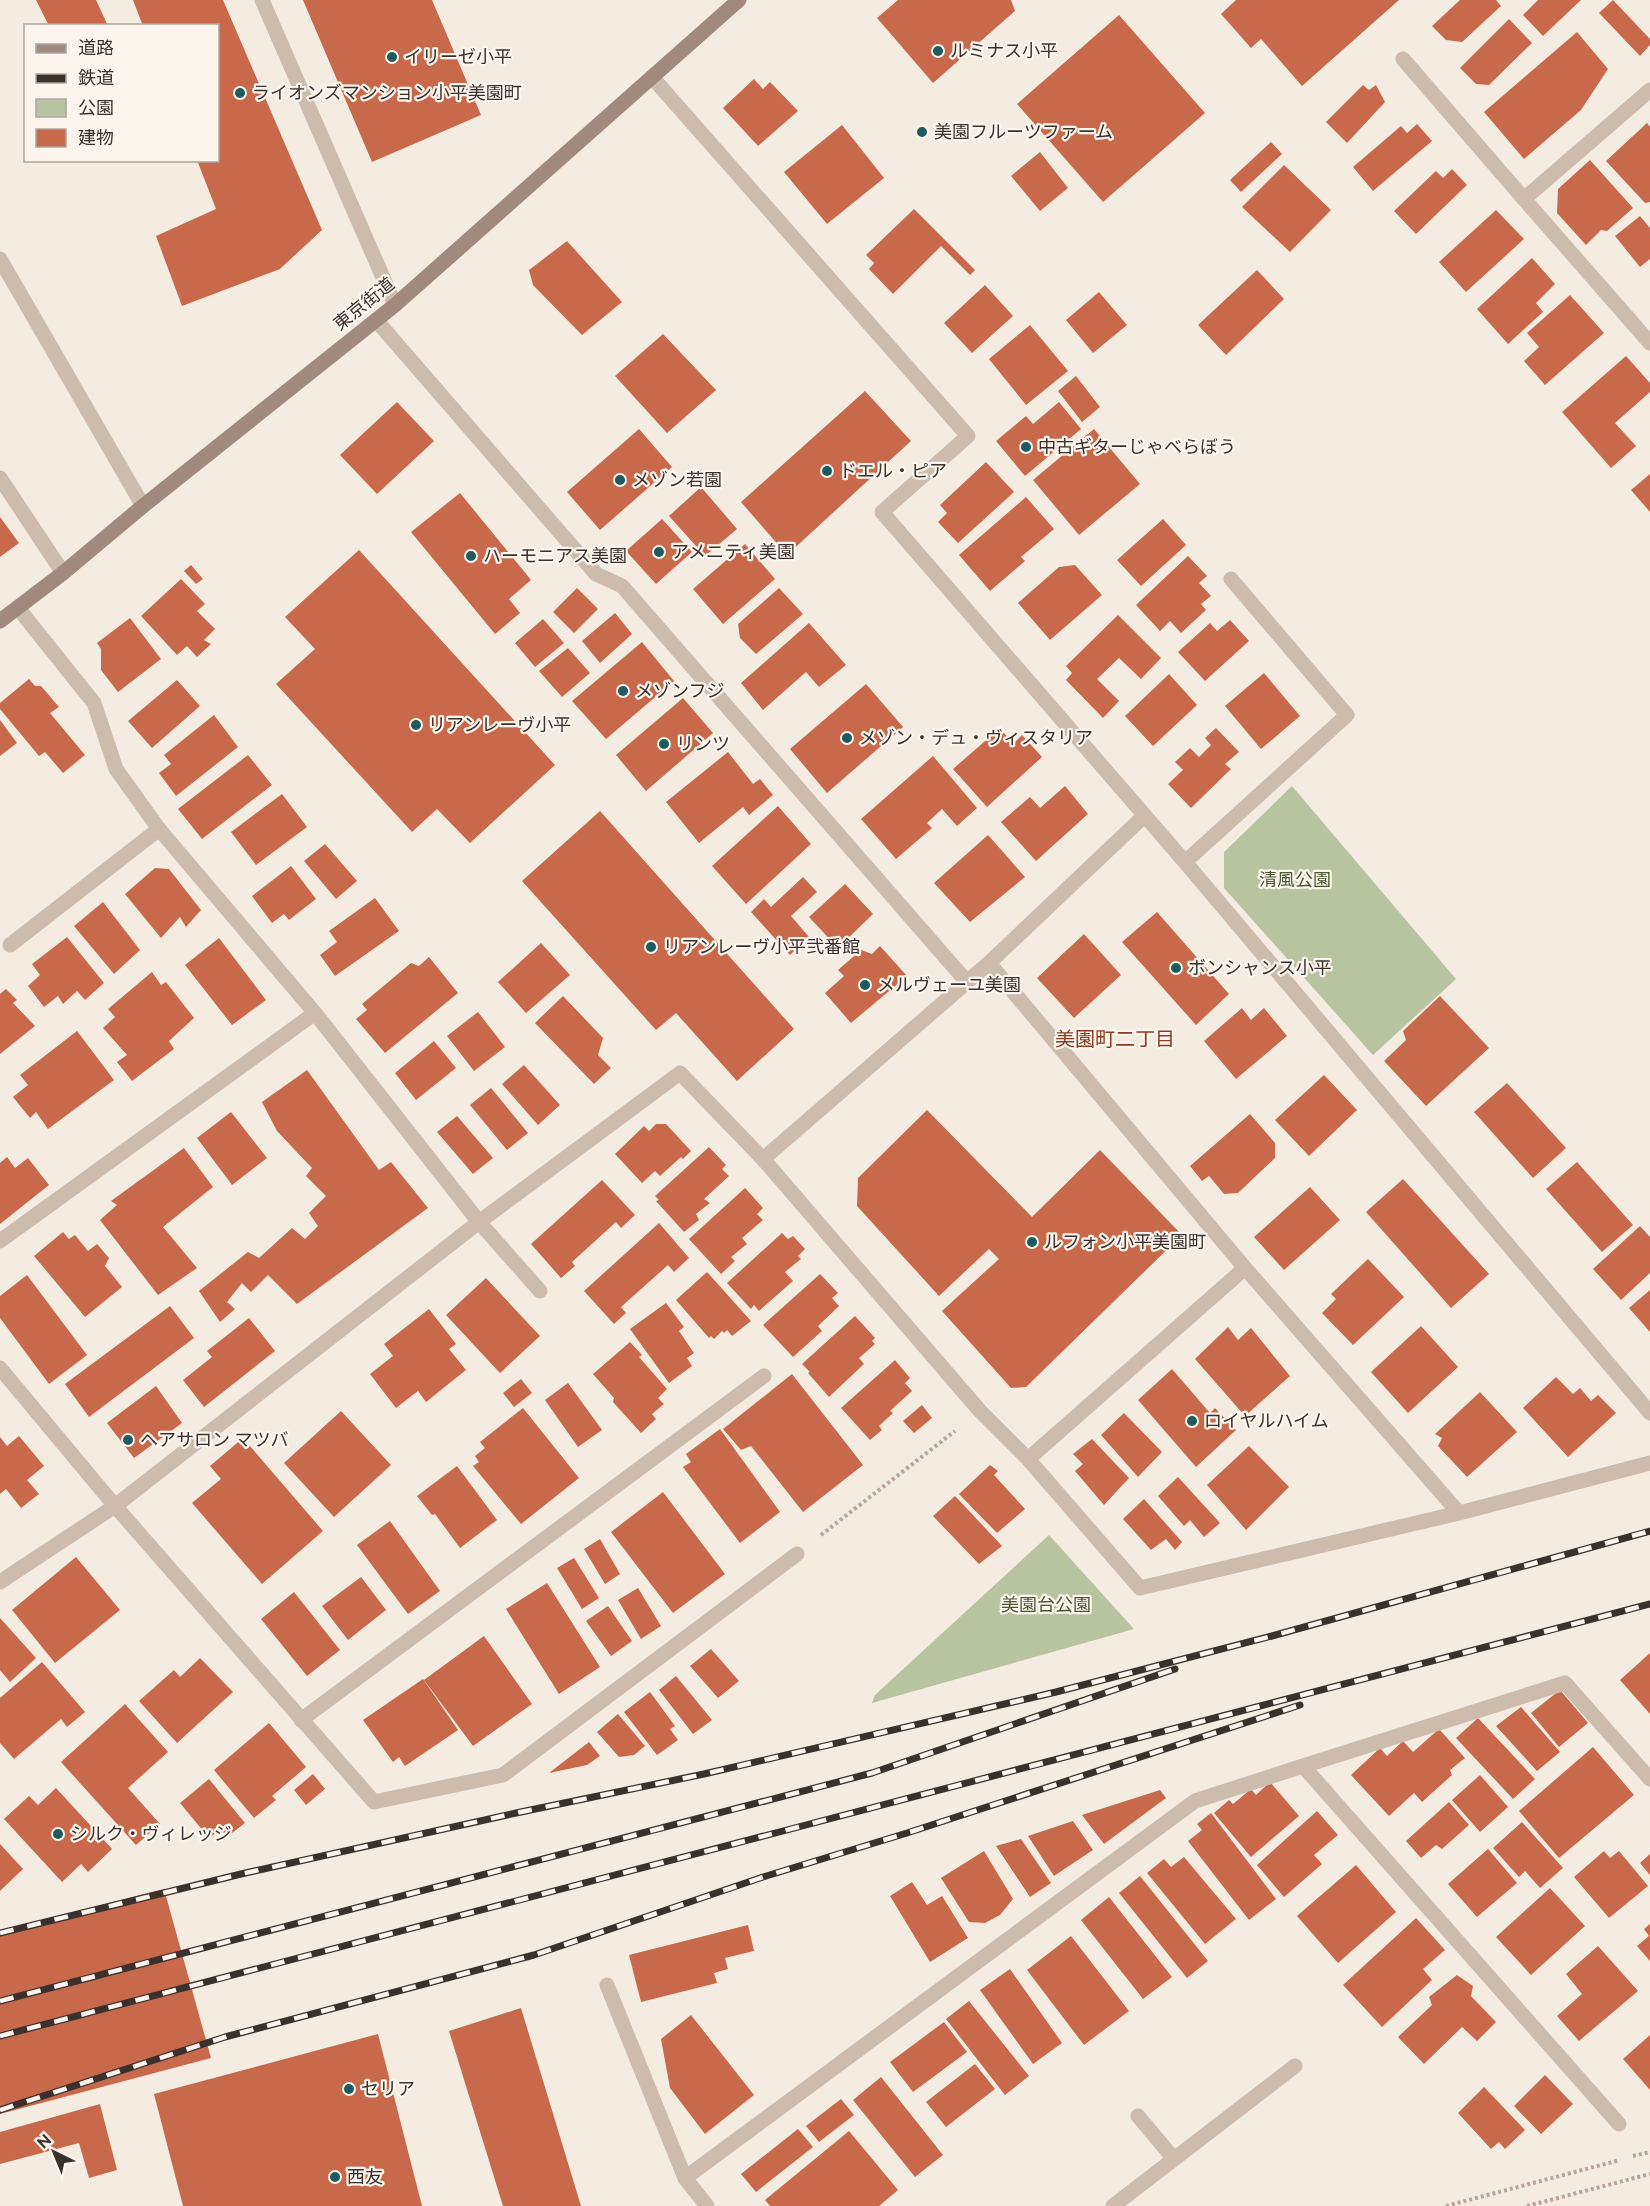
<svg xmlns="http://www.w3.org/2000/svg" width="1650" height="2206" viewBox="0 0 1650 2206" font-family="Raleway,'Noto Sans JP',sans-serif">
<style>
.green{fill:#b8c4a0}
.building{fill:#c8694b}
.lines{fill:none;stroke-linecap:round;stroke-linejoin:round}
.path{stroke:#b9a596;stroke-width:4;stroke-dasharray:3 3;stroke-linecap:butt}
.lane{stroke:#cdbbac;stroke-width:15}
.street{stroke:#cdbbac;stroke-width:15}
.secondary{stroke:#a18a7d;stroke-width:15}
.rail-casing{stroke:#3b302b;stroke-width:7}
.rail{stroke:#fbf5ee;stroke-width:4.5;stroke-dasharray:14;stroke-linecap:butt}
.poi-dot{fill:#1f5a5e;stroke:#fbf5ee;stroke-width:2}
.labels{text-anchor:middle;stroke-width:4.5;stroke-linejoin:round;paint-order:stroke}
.poi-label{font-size:18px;fill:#3b302b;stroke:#fbf5ee;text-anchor:start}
.street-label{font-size:18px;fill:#3b302b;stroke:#fbf5ee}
.park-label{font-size:18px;fill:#4a5a2e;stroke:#fbf5ee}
.neighbourhood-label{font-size:20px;fill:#8c3b22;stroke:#fbf5ee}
</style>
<rect width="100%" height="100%" fill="#f4ebe1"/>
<path class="green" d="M1292,786l164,193 -83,76 -149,-167v-36z
M1049,1535l85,94 -262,74 3,-8z"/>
<path class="building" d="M36,0h60l12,26h-59z
M133,0h90l99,230 -42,39 -98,37 -26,-70 60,-27 -19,-49h21v-134h-75z
M303,0h129l49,115 -109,47z
M898,0h113l4,11 -82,72 -56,-65z
M1236,0h163l-97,86 -41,-47 -10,9 -30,-34z
M1460,0h36l5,6 -39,36 -16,-2 -14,-14z
M1538,0h43l-38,36 -20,-21z
M1613,0l37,39v6l-10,11 -41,-43z
M1119,15l86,98 -102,89 -86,-98z
M1509,19l23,24 -43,42 -13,-1 -16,-16z
M1577,32l31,37 -27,41 -57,49 -40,-47z
M754,79l9,10 7,-7 28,29 -40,35 -35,-38z
M1363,85l6,5 7,-5 9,17 -38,41 -21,-21z
M1647,123l3,4v75l-5,1 -39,-42z
M1417,124l15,17 -59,50 -20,-24 48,-41 6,7z
M842,125l42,53 -57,46 -43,-52z
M1271,142l11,12 -41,38 -11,-12z
M1040,152l28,36 -28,23 -29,-35z
M1590,160l43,48 -26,23 -6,-1 -15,15 -29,-32 1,-24z
M1284,165l47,45 -41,42 -48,-45z
M1452,169l15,16 -51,49 -22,-23 42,-40 7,7z
M914,209l61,61 -5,5 -29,-29 -48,48 -24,-25 5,-6 -8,-8z
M1496,210l28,29 -58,53 -27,-30z
M1640,216l10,12v31l-10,8 -25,-31z
M567,241l55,61 -40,33 -49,-50 -4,-15z
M1532,258l23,26 -19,19 7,9 -35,32 -31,-35z
M1257,270l27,29 -58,56 -28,-30z
M985,285l28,31 -41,37 -28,-30z
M1099,292l28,33 -34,28 -27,-33z
M1570,295l34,38 -59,52 -21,-24 15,-14 -12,-14z
M1030,325l38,46 -42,34 -37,-46z
M663,334l53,56 -49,43 -52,-57z
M1626,356l24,27v9l-35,31 21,23 -25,22 -49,-56z
M1076,376l24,31 -18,15 -24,-31z
M865,391l46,50 -124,114 -46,-53z
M397,402l37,39 -57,53 -37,-39z
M1059,402l22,27 -56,47 -29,-35 30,-25 7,8z
M639,429l33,38 -72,63 -33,-38z
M1094,429l46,55 -61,51 -46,-55z
M986,462l28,30 -56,51 -20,-21 9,-9 -7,-8z
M1650,474v38l-19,-22z
M701,487l36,42 -32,27 -36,-40z
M460,493l71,87 -22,19 11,14 -25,21 -84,-102z
M1026,497l28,32 -33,28 4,4 -35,30 -31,-36z
M0,517l19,26 -19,14z
M662,519l30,33 -36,32 -30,-33z
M1163,519l23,26 -45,41 -24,-26z
M745,544l30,35 -52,45 -30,-35z
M359,550l196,215 -85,78 -33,-34 -25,23 -136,-148 39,-35 -30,-32z
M1188,556l19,20 -8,7 12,13 -10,8 5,6 -25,23 -11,-12 -10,10 -24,-26z
M191,565l12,14 -7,5 -12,-13z
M1075,565l27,30 -52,45 -32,-37 41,-36z
M181,579l24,25 -8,7 18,18 -11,11 7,4 -14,13 -10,-11 -10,9 -36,-39z
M577,588l21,21 -24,24 -21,-21z
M779,588l24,26 -47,40 -16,-16 -2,-14z
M615,613l17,21 -32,29 -18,-22z
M1118,615l43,43 -20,21 -22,-21 -22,21 22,22 -16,17 -37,-38 6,-7 -6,-7z
M130,618l31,41 -43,33 -17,-22v-21l-4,-6z
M543,619l21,24 -29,24 -20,-24z
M1230,620l19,21 -44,40 -27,-29 32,-29 7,8z
M809,623l37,42 -27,22 -13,-15 -43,38 -22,-27z
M642,642l32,39 -68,58 -34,-38z
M568,648l22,25 -28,24 -23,-26z
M1264,673l36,43 -39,33 -36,-43z
M1169,674l28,31 -44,41 -28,-30z
M29,679l6,7h6l18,21 -9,6 35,42 -22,18 -18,-21 -6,4 -39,-47v-6z
M177,680l23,26 -48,42 -24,-27z
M866,684l37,43 -76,66 -37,-44z
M683,698l30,35 -67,58 -30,-36z
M214,715l24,32 -62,49 -17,-23 12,-9 -7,-9z
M0,720l17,23 -17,13z
M1000,728l13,16 9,-9 20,22 -55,50 -34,-38z
M1216,728l23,24 -14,12 6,5 -40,39 -23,-24 15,-14 -8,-8 15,-14 9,9 12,-12 -6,-7z
M728,752l25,32 7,-5 13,16 -24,20 -6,-8 -44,36 -33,-41z
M248,755l24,30 -70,54 -24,-30z
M933,756l44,52 -20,18 -15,-17 -15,14 5,5 -36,31 -35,-40z
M1065,786l23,28 -52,47 -35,-39 29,-25 10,11z
M282,794l25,33 -51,38 -25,-33z
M778,806l33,38 -65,60 -34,-38z
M600,811l194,218 -57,52 -61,-68 -20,17 -134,-149z
M988,835l37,42 -55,45 -36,-39z
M325,844l32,37 -21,18 -32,-38z
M291,866l25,33 -27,21 -5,-6 -12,9 -20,-27z
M155,868l14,1 32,41 -15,17 -6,-10 -19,21 -36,-44z
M803,877l14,15 -26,24 18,21 -19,18 -39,-43 13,-13 7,8z
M845,884l28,30 -35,34 -29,-31z
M375,898l24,33 -64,45 -15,-21 17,-13 -8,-11z
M103,902l37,48 -26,24 -40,-48z
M1157,912l72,82 -33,31 -74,-83z
M1084,934l37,41 -47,43 -37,-40z
M67,937l37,46 -19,17 -8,-9 -14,13 -5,-8 -14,11 -16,-21 12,-11 -8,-11z
M219,938l47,62 -34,25 -47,-60z
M541,943l29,32 -44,38 -28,-31z
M880,946l27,30 -56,47 -26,-30 19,-17 -6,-6 23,-20 11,4z
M429,957l29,36 -73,60 -29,-34 11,-9 -5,-6 49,-41 8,3z
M152,972l9,13 5,-3 28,36 -25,23 5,8 -42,32 -15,-19 10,-7 -24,-27 12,-11 -7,-8z
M6,989l11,11 -4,3 22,23 -35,28v-60z
M563,996l40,42 -5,17 13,13 -17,16 -59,-61z
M1440,996l49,52 -63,58 -42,-45 22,-21 -3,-9z
M1242,1008l9,12 13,-12 23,28 -51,43 -32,-38z
M478,1012l27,35 -31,24 -27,-35z
M77,1031l37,49 -66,49 -12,-17 -6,6 -17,-21 15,-12 -8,-10z
M434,1041l22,27 -40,32 -21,-27z
M524,1065l36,40 -22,20 -36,-41z
M307,1070l72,100 12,-8 37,46 -131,96 -29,-29 -17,17 -9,-9 -15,19 8,7 -15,13 -21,-31 49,-39 11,6 33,-30 13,11 13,-13 -9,-13 17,-17 -20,-20 6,-8 -35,-37 -15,-29z
M1324,1075l33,35 -48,46 -34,-36z
M1507,1083l59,65 -33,30 -59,-66z
M491,1088l37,45 -21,17 -37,-45z
M927,1110l105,107 68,-67 82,85 -156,152 -15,1 -69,-77 57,-52 -10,-10 -50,47 -82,-90 1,-28z
M231,1112l36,46 -35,27 -35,-47z
M1250,1114l25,29v15l-37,35 -14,1 -15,-18 -7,5 -12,-15z
M457,1116l36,42 -20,16 -36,-42z
M656,1124h10l25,27 -8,8 -2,-2 -21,19 -5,-5 -13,12 -27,-29 29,-28 5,5z
M709,1147l17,18 -4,4 7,7 -25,23 6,4 -14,11 3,6 -15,12 -28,-31 3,-1 -4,-4z
M184,1148l29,39 -50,40 34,41 -39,27 -58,-75 17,-15 -6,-4z
M7,1157l8,11 13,-10 21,27 -49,39v-61z
M1577,1162l56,63 -31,27 -56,-63z
M1403,1179l86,95 -38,34 -85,-96z
M602,1180l33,35 -14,13 -5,-6 -44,40 3,4 -14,12 -30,-34z
M1310,1187l30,33 -56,50 -30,-33z
M745,1188l18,20 -6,6 6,6 -21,18 5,6 -16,13 4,4 -14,13 -32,-35z
M659,1223l30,35 -15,14 -6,-7 -47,42 5,6 -12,11 -30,-33z
M1640,1226l10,11v36l-29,27 -28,-31z
M63,1232l6,7 6,-4 13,16 9,-7 12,14 -4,8 17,21 -37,30 -51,-61z
M782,1233l6,6 5,-3 12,13 -7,7 3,3 -16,13 8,9 -34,30 -5,-6 -3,4 -24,-26z
M1368,1259l36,38 -51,48 -31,-32 14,-14 -5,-5z
M707,1272l44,49 -19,15 -5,-6 -3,3 -2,-2 -8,8 -3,-3 -2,2 -33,-38z
M820,1274l18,19 -6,5 7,8 -21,20 4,5 -29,26 -30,-32z
M27,1275l60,80 -38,29 -49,-66v-22z
M486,1278l54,58 -40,37 -54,-58z
M1650,1290v42l-21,-24z
M666,1303l18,24 -5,4 15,22 -7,5 5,8 -23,17 -39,-54z
M170,1306l24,32 -105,79 -24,-33z
M429,1309l27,35 -7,5 17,21 -40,32 -8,-11 -22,17 -26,-34 23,-18 -9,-12z
M855,1316l20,22 -3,3 3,3 -16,14 5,6 -35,33 -21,-24 2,-1 -8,-8z
M249,1318l26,33 -71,56 -21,-27 29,-23 -5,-6z
M1421,1326l37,41 -50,46 -37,-41z
M1228,1327l10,13 13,-12 39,48 -45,40 -50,-57z
M630,1342l12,13 -3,2 28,32 -9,9 6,6 -12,10 4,5 -15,14 -28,-31 1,-4 -21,-24z
M895,1360l15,18 -5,5 7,8 -22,20 3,2 -14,13 3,4 -12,10 -29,-32z
M1172,1369l38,44 5,-5 21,22 -40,37 -58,-67z
M792,1374l71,91 -60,47 -52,-66 -10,4 -18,-21z
M1556,1377l17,17 7,-6 11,13 7,-6 18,18 -48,44 -45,-49z
M521,1379l11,14 -18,14 -11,-14z
M568,1383l34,47 -24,17 -33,-47z
M156,1386l26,37 -48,35 -27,-35z
M1480,1392l37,40 -50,45 -29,-31 4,-8 -7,-4z
M922,1405l10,13 -18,15 -11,-12z
M523,1408l56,70 -58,46 -48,-58 6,-4 -4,-6 10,-8 -5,-6z
M341,1411l50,54 -57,52 -50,-54z
M1124,1413l38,39 -24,25 -37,-42z
M720,1429l60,83 -40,31 -57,-76 8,-5 -5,-8z
M19,1436l25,30 -17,14 12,14 -18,14 -15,-19 -6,5v-57l7,9z
M243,1438l80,93 -61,53 -70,-81 29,-24 -11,-13z
M1092,1439l37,39 -25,27 -29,-34 8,-7 -10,-10z
M1249,1446l40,41 -43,43 -39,-45z
M990,1465l8,6 -4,4 31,34 -28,24 -38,-39z
M457,1466l40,54 -37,28 -25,-34 -3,1 -15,-19z
M1178,1477l42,46 -16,14 -14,-17 -6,6 -26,-30z
M663,1492l62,82 -52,39 -62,-81z
M955,1496l47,50 -23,18 -46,-48z
M1144,1499l38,43 -7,8 -9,-11 -15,11 -28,-31z
M390,1521l50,70 -32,23 -51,-69z
M600,1539l20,35 -15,10 -21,-35z
M76,1557l44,53 -65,53 -43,-53z
M574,1558l25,40 -17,11 -25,-41z
M361,1577l25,33 -38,30 -26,-34z
M547,1583l53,84 -41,27 -53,-85z
M638,1588l23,38 -20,13 -23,-39z
M294,1592l46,58 -33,26 -46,-57z
M608,1606l24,35 -21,15 -25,-35z
M0,1618l36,40 -26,24 -10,-12z
M484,1636l48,68 -59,42 -49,-66z
M711,1649l28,32 -21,17 -28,-32z
M1650,1653v61l-30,-34z
M200,1658l33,34 -56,51 -38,-42 35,-31 6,7z
M42,1662l43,50 -18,15 -6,-8 -47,40 -14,-16v-45z
M676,1676l36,44 -19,14 -34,-44z
M423,1679l35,51 -53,36 -6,-9 -6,5 -30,-42z
M1560,1690l28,33 -29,24 -28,-34z
M650,1692l25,34 -5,3 8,11 -21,15 -33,-43z
M125,1704l43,48 -40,36 32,36 -24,21 -75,-83z
M1521,1707l39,45 -23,19 -41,-45z
M618,1714l27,32 -11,9 -15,2 -22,-25z
M1478,1718l57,61 -22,20 -57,-61z
M269,1723l37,44 -34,29 4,4 -22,18 -40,-48z
M1439,1729l26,29 -15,12 2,5 -30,27 -8,-9 -25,23 -38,-41 29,-27 7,8 16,-15 10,11z
M589,1742l11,14 -13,9 -38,8z
M1593,1747l41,48 -75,63 -40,-47z
M313,1774l12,15 -19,16 -12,-15z
M1480,1775l28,32 -28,25 -28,-32z
M209,1779l36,44 -18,14 -6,-8 -12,9 -29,-35z
M1270,1782l29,34 -48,41 -37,-44 15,-13 4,4 18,-15 5,6z
M56,1788l56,61 -24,23 -7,-8 -19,18 -58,-63 25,-23 9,9z
M1160,1790l6,8 -62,46 -22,-29z
M1449,1802l20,23 -27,24 -6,-4 -15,13 -15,-17z
M1317,1811l21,24 -24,20 8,9 -38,33 -27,-32z
M1211,1813l65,86 -27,21 -61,-79 14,-11 -5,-6z
M1073,1821l20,29 -39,26 -26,-40z
M1522,1822l41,46 -23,20 -15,-17 -6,6 -26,-29z
M1021,1839l30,44 -21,14 -34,-51z
M0,1844l23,25 -23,22z
M1488,1849l29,34 -40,34 -29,-33z
M984,1851l29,48 -13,16 -15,8 -16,-1 -28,-44z
M1604,1851l6,7 9,-7 29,35 -39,32 -35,-41z
M1650,1854v21l-10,-12z
M1184,1857l52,62 -31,25 -58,-71 17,-14 7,8z
M1356,1865l40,47 -58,51 -41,-47z
M1140,1876l68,85 -21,17 -68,-85z
M912,1882l15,23 15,-9 26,42 -38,24 -40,-66z
M1550,1888l35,38 -54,49 -35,-38z
M164,1889l47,169 -211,56v-183z
M1109,1897l63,80 -29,22 -62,-79z
M1416,1918l29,32 -22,19 9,11 -50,47 -39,-42z
M1650,1924v37l-13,-15 12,-10 -5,-7z
M748,1925l6,26 -29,7 3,11 -14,4 3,10 -76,19 -12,-47z
M1071,1936l58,75 -45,34 -57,-75z
M1598,1946l40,45 -59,50 -22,-25 25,-22 -16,-20z
M1010,1969l52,74 -29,21 -53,-74z
M1457,1975l16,11 -2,10 25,26 -19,19 -15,-14 -38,37 -26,-27 34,-32 -3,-8z
M969,2001l60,75 -24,19 -59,-76z
M521,2008l60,198h-78l-54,-175z
M691,2015l63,80 -49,39 -35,-46 -9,-49z
M944,2022l23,30 -54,40 -23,-30z
M378,2034l44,172h-239l-29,-112z
M1650,2035v55l-27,-31z
M975,2064l20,25 -49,38 -20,-25z
M1545,2075l28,29 -32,30 -27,-28z
M881,2077l62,78 -28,22 -62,-77z
M1484,2087l41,43 -20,19 -6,-7 -8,7 -33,-36z
M841,2099l13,16 -35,27 -13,-16z
M100,2104l17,66 -28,8 -10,-35 -79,21v-32z
M798,2129l15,18 -57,45 -15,-18z
M849,2131l49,59 -19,16h-109l-5,-6z"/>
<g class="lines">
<path class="path" d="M821,1535l134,-104
M1633,2156l17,-4
M1446,2206l174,-46
M1527,2206l123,-32"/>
<path class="lane" d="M1403,59l121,140
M1185,862l162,-147 -116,-136
M10,945l149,-116
M479,1222l61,69
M301,1720l463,-344
M1138,2116l36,43
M1113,2206l182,-140"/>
<path class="street" d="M262,0l133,305
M652,77l316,359 -86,76 303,350 465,551
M1650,90l-126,109 126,144
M0,259l143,247
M376,320l220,254 26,12 345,396
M0,478l63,95
M18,608l76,95 22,66 43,60 156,184 164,209
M989,963l256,305 214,245
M763,1159l226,-196 155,-147
M0,1241l315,-228
M0,1368l115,138 259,296 129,-27 294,-221
M1028,1459l217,-191
M0,1582l115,-76 364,-284 201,-149 83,86 217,252 48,48 112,129 319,-75 191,-50
M1303,1766l262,-83 85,96
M607,1985l78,193 22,28
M685,2178l510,-377 108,-35 316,358"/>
<path class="secondary" d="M0,621l63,-48 80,-67 252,-201 344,-305"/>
<defs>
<path id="rail" d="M0,1933l241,-59 275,-61 188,-39 352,-82 216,-56 378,-105
M0,2001l872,-228 303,-104
M0,2036l1650,-432
M0,2110l225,-73 309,-82 229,-78 144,-44 393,-128"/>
</defs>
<use href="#rail" class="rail-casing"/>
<use href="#rail" class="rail"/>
</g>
<g class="poi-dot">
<circle cx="938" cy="51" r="6"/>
<circle cx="392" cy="57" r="6"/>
<circle cx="240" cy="93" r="6"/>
<circle cx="922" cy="132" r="6"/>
<circle cx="1026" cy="447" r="6"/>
<circle cx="827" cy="471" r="6"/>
<circle cx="620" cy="480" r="6"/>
<circle cx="659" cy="552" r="6"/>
<circle cx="471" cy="556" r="6"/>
<circle cx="623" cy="691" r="6"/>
<circle cx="416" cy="725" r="6"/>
<circle cx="847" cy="738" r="6"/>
<circle cx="664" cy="744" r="6"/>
<circle cx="651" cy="947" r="6"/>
<circle cx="1176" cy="968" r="6"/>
<circle cx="865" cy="985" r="6"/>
<circle cx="1032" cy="1242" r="6"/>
<circle cx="1192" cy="1421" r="6"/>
<circle cx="128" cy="1440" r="6"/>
<circle cx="58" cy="1834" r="6"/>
<circle cx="349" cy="2089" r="6"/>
<circle cx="335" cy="2177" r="6"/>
</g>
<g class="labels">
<g class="poi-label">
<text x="950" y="57">ルミナス小平</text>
<text x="404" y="63">イリーゼ小平</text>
<text x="252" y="99">ライオンズマンション小平美園町</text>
<text x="934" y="138">美園フルーツファーム</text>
<text x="1038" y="453">中古ギターじゃべらぼう</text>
<text x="839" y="477">ドエル・ピア</text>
<text x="632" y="486">メゾン若園</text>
<text x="671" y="558">アメニティ美園</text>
<text x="483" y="562">ハーモニアス美園</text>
<text x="635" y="697">メゾンフジ</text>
<text x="428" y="731">リアンレーヴ小平</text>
<text x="859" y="744">メゾン・デュ・ヴィスタリア</text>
<text x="676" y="750">リンツ</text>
<text x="663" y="953">リアンレーヴ小平弐番館</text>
<text x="1188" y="974">ボンシャンス小平</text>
<text x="877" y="991">メルヴェーユ美園</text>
<text x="1044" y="1248">ルフォン小平美園町</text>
<text x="1204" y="1427">ロイヤルハイム</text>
<text x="140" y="1446">ヘアサロン マツバ</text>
<text x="70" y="1840">シルク・ヴィレッジ</text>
<text x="361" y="2095">セリア</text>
<text x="347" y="2183">西友</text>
</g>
<g class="street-label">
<text transform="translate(364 304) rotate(-39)" y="6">東京街道</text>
</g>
<g class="park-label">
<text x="1295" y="886">清風公園</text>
<text x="1046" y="1611">美園台公園</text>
</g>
<g class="neighbourhood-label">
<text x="1115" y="1046">美園町二丁目</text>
</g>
</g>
<rect x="24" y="24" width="195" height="138" fill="#fbf5ee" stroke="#aea6a0" stroke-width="1.5"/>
<rect x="36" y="44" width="30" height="9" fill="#a18a7d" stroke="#aea6a0" stroke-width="1.5"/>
<text x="78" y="54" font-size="18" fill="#3b302b">道路</text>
<rect x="36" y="74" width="30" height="9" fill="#3b302b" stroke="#aea6a0" stroke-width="1.5"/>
<text x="78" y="84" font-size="18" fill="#3b302b">鉄道</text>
<rect x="36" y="99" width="30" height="18" fill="#b8c4a0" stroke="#aea6a0" stroke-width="1.5"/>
<text x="78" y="114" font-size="18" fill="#3b302b">公園</text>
<rect x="36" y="129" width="30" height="18" fill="#c8694b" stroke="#aea6a0" stroke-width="1.5"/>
<text x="78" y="144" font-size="18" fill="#3b302b">建物</text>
<g transform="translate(54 2152) rotate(317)" stroke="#fbf5ee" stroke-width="4.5" paint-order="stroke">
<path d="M0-4.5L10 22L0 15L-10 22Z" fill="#3b302b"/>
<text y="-9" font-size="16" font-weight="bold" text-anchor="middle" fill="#3b302b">N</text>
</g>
</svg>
